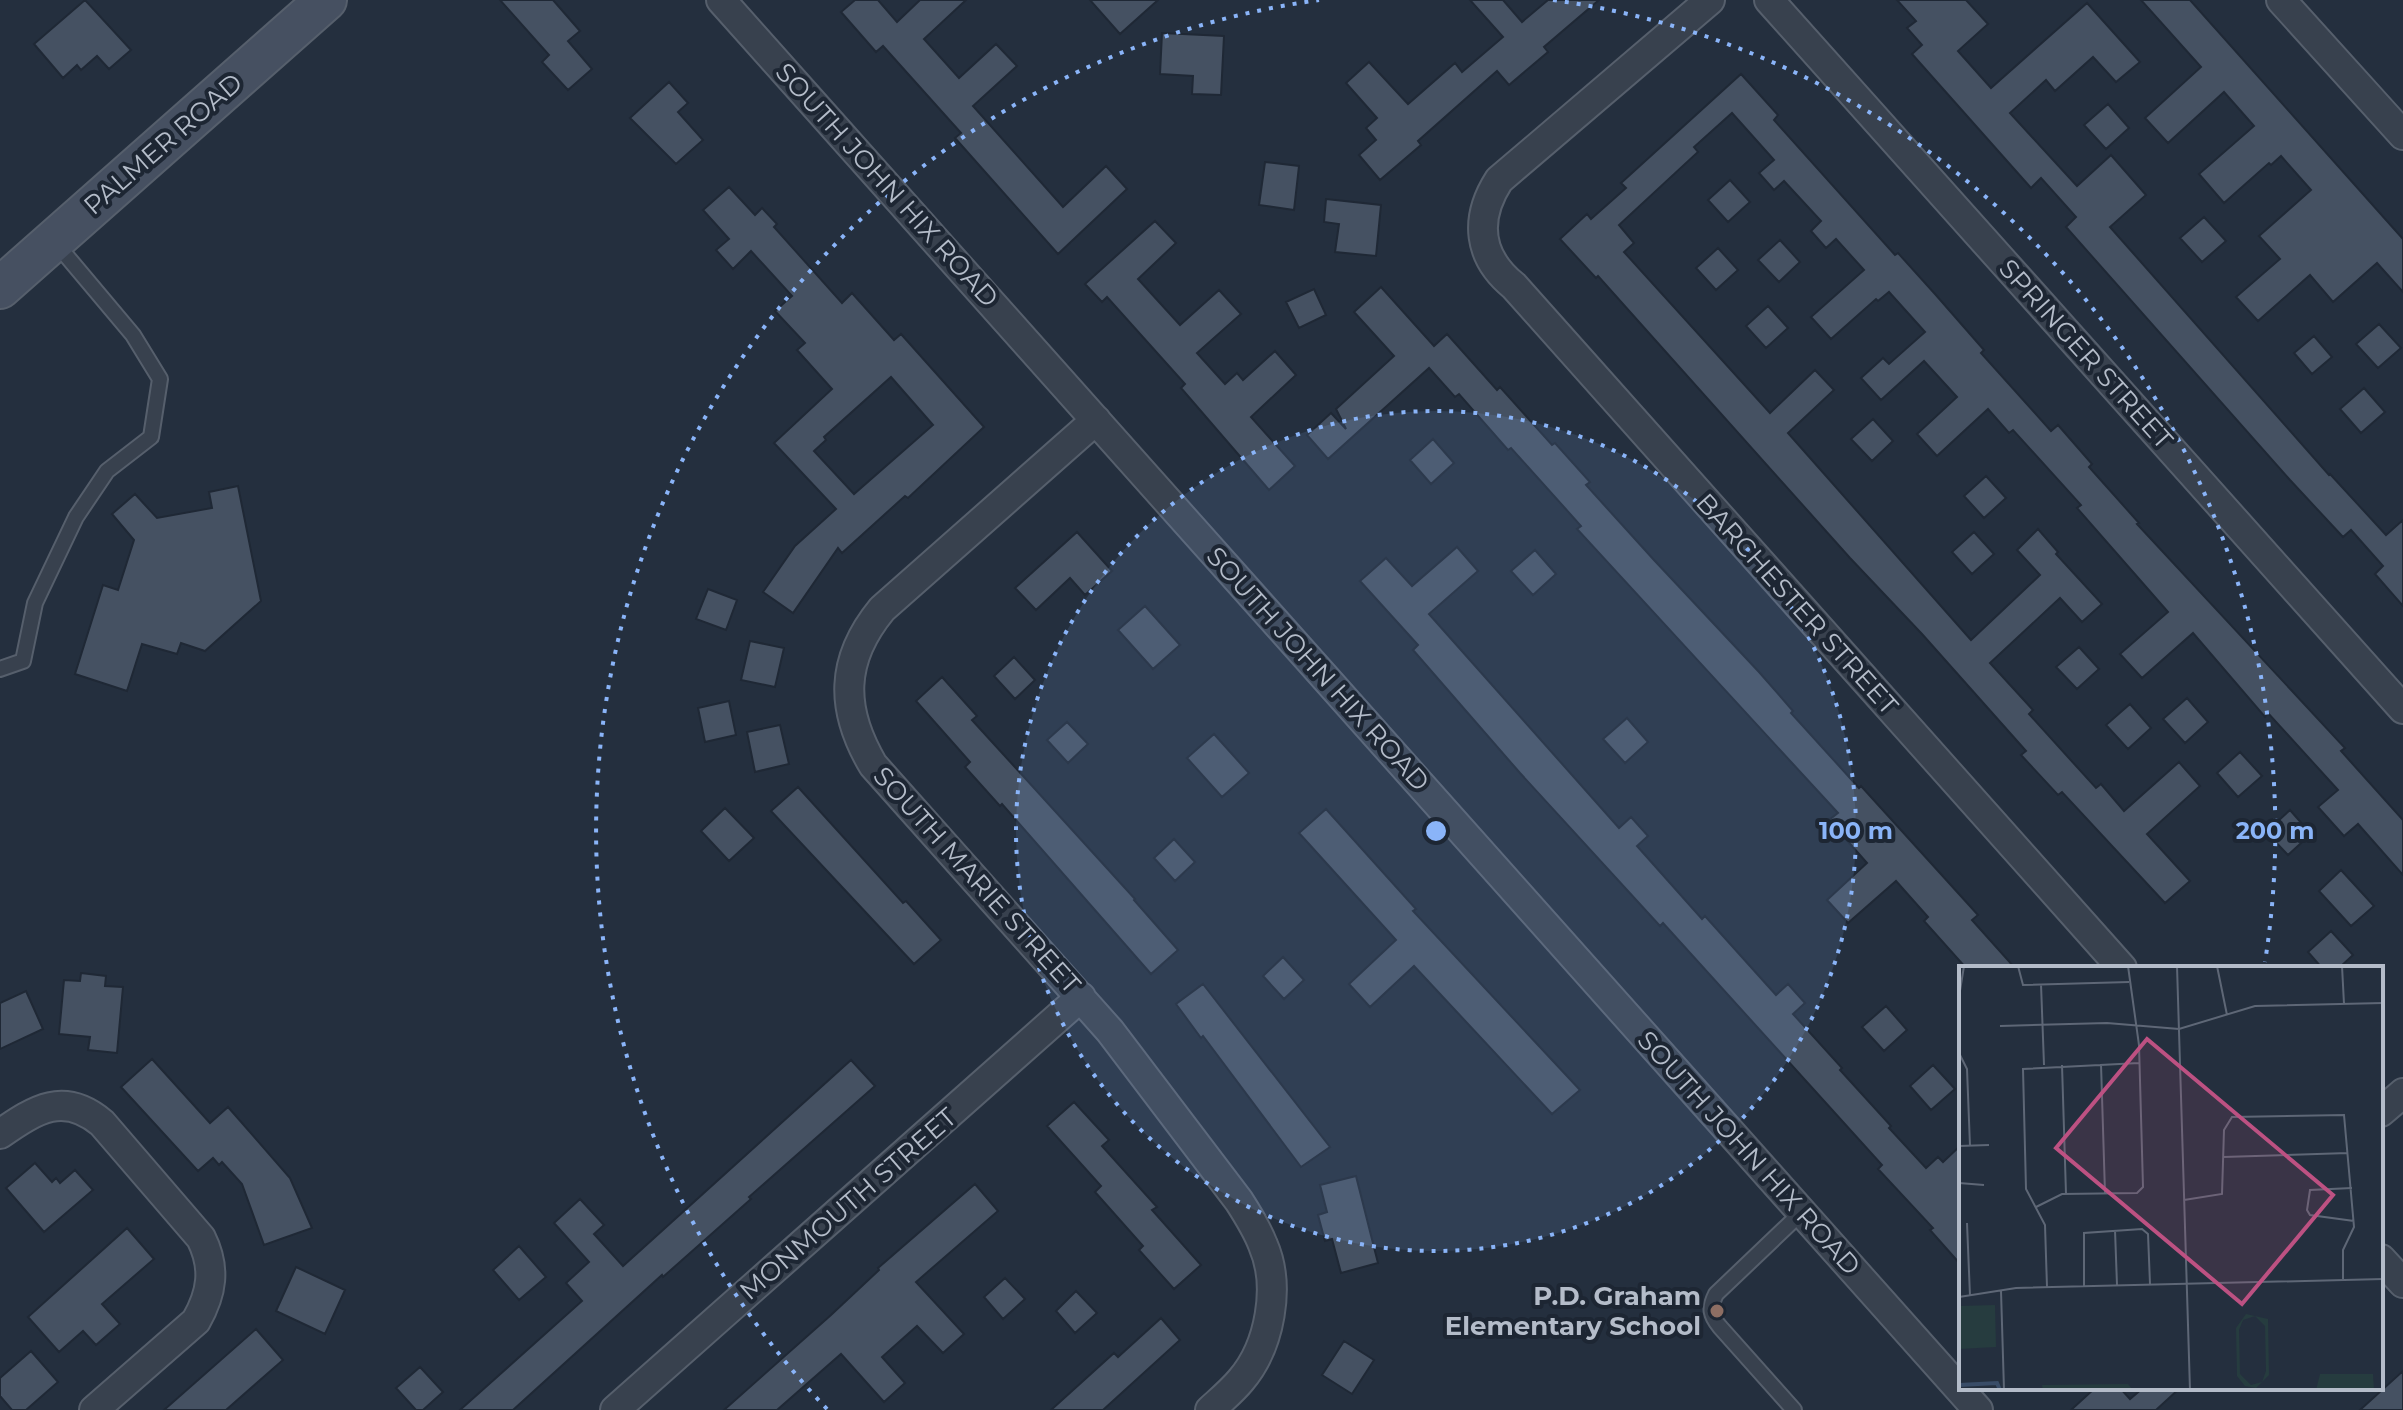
<svg xmlns="http://www.w3.org/2000/svg" width="2403" height="1410" viewBox="0 0 2403 1410" font-family="Montserrat,sans-serif">
<style>
.building{fill:#455162;stroke:#1f2835;stroke-width:2;fill-rule:evenodd}
.lines{fill:none;stroke-linecap:round;stroke-linejoin:round}
.lane-casing{stroke:#565f6c;stroke-width:18}
.street-casing{stroke:#565f6c;stroke-width:32}
.secondary-casing{stroke:#565f6c;stroke-width:44}
.lane{stroke:#38414e;stroke-width:14}
.street{stroke:#38414e;stroke-width:28}
.secondary{stroke:#465061;stroke-width:40}
.ring{fill:none;stroke:#8ab4f8;stroke-width:4;stroke-dasharray:4 8}
.education-dot{fill:#8d6e63;stroke:#1d2633;stroke-width:3}
.labels{text-anchor:middle;stroke-width:8;stroke-linejoin:round;paint-order:stroke}
.street-label{font-size:26px;fill:#b4bcc9;stroke:#1d2633}
.poi-label{font-size:26px;font-weight:bold;fill:#b4bcc9;stroke:#1d2633;text-anchor:end}
.inset-river{fill:none;stroke:#394c67;stroke-width:4}
.inset-road{fill:none;stroke:#5e6776;stroke-width:2}
.view{fill:#bd5182;fill-opacity:0.15;stroke:#bd5182;stroke-width:4}
.inset-edge{fill:none;stroke:#b4bcc9;stroke-width:4}
.centre{fill:#8ab4f8;stroke:#1d2633;stroke-width:4}
.ring-label{font-size:24px;text-anchor:middle;font-weight:bold;fill:#8ab4f8;stroke:#1d2633;stroke-width:8;stroke-linejoin:round;paint-order:stroke}
</style>
<rect width="100%" height="100%" fill="#242f3e"/>
<path class="building" d="M85,0l46,50 -22,19 -12,-13 -16,14 -4,-5 -14,13 -29,-34z
M500,0h53l27,31 -12,10 24,28 -24,21 -26,-28 7,-7z
M855,0h23l19,22 23,-22h46l-42,39 35,39 37,-34 21,22 -44,40 90,101 43,-41 21,23 -69,65 -103,-116 6,-5 -78,-87 -7,6 -35,-40z
M1090,0h68l-38,34z
M1470,0h33l19,22 26,-22h51l-55,47 4,5 -39,33 -12,-14 -79,70 3,4 -41,35 -21,-25 17,-15 -10,-12 11,-10 -31,-35 23,-21 39,42 47,-41 7,9 41,-35z
M1897,0h69l22,24 -30,27 33,37 96,-85 53,59 -24,20 -23,-25 -38,34 -9,-11 -36,33 67,73 34,-31 35,40 -36,32 219,248 1,-1 56,61 17,-15v86l-28,-32 8,-8 -32,-36 -8,7 -53,-57 -224,-253 10,-10 -35,-39 -10,10 -119,-134 10,-9 -15,-17 9,-7z
M2141,0h49l213,239v53l-26,-29 -44,39 -23,-27 -52,46 -22,-24 44,-38 -21,-23 52,-46 -30,-34 -10,9 -2,-2 -45,40 -25,-29 55,-48 -30,-34 -56,51 -23,-25 56,-51z
M1162,33l62,3 -3,59 -29,-1 1,-18 -33,-2z
M1741,74l37,41 -4,5 121,135 3,-2 37,41 49,56 -3,3 70,78 7,-6 34,39 -3,3 50,56 -2,1 208,224 -4,3 62,69v55l-45,-51 -14,12 -26,-29 20,-17 -70,-77 -3,4 -72,-84 -51,45 -22,-24 48,-42 -91,-104 4,-3 -68,-75 -4,3 -21,-24 -51,47 -20,-22 40,-37 -33,-36 -43,39 -20,-22 22,-20 6,6 36,-32 -36,-40 -11,9 -2,-2 -45,40 -20,-22 53,-47 -28,-31 -10,9 -15,-17 10,-10 -37,-40 -10,9 -15,-17 15,-13 -42,-47 -38,34 4,5 -79,73 15,18 -10,9 146,161 45,-43 19,20 -46,43 183,207 69,-65 -23,-25 21,-21 20,23 -2,2 46,50 -20,18 -22,-24 -70,65 43,47 -4,4 67,74 5,-4 23,27 55,-49 21,24 -53,48 43,47 -25,22 -103,-111 -4,3 -37,-40 5,-4 -104,-117 -72,-76 -252,-282 -2,2 -36,-39 27,-25 4,5 35,-31 -5,-5z
M669,82l19,21 -10,9 25,28 -27,24 -46,-46z
M2108,104l21,24 -23,21 -22,-24z
M1265,162l34,4 -5,44 -35,-5z
M1730,180l20,22 -22,20 -20,-22z
M729,187l26,28 7,-7 15,16 -3,3 68,76 10,-10 42,47 7,-6 83,93 -76,71 -3,-2 -63,57 -4,-5 -45,65 -30,-21 32,-46 41,-37 -62,-66 58,-54 -35,-39 8,-7 -30,-32 17,-15 -41,-45 -18,18 -17,-19 13,-11 -26,-29zM891,377l42,48 -79,69 -40,-43 12,-11 -2,-3z
M1326,199l55,6 -5,51 -41,-4 4,-28 -15,-2z
M2204,217l22,24 -24,21 -22,-24z
M1155,221l21,22 -38,36 42,46 39,-35 22,24 -44,39 28,31 12,-11 6,7 32,-29 21,24 -45,42 44,49 -26,24 -88,-102 4,-4 -78,-87 -5,5 -17,-18z
M1780,240l20,22 -21,20 -21,-22z
M1718,248l20,22 -22,20 -20,-22z
M1381,287l53,59 13,-12 50,56 3,-3 52,58 3,-2 35,39 -4,3 68,75 105,112 34,39 -2,2 68,75 2,-2 117,129 -6,5 43,48h-49l-42,-47 4,-4 -32,-36 -48,42 -21,-23 40,-37 -38,-43 9,-7 -261,-284 4,-3 -70,-78 -3,2 -49,-56 -4,3 -26,-29 -101,91 -21,-24 24,-22 15,16 -10,-20 58,-53 -40,-44z
M1314,289l12,26 -27,13 -13,-26z
M1768,306l20,22 -22,20 -20,-22z
M2379,324l22,24 -23,20 -22,-24z
M2314,336l18,21 -20,17 -18,-21z
M2364,388l21,24 -24,21 -21,-24z
M1873,419l20,22 -21,20 -21,-22z
M1433,439l21,24 -23,21 -21,-24z
M1986,476l20,22 -22,20 -20,-22z
M238,486l23,115 -56,50 -24,-8 -4,11 -35,-10 -15,47 -52,-17 28,-89 15,5 16,-50 -22,-26 23,-20 22,24 55,-10 -3,-16z
M1077,532l35,39 -27,24 -15,-17 -34,32 -21,-22z
M1974,532l20,22 -22,20 -20,-22z
M1457,547l21,24 -49,43 190,214 12,-11 17,19 -11,10 65,73 3,-3 71,79 12,-11 17,19 -12,11 49,54 -2,2 51,56 -2,2 37,40 12,-11 5,5 18,-17v120l-31,-35 3,-2 -55,-59 4,-4 -219,-242 -3,3 -140,-153 -107,-123 5,-5 -58,-64 26,-23 26,28z
M1535,550l21,24 -23,21 -22,-24z
M708,589l29,11 -11,30 -30,-11z
M1145,606l35,39 -27,24 -35,-39z
M750,641l34,7 -9,39 -34,-7z
M2079,647l20,22 -22,20 -21,-22z
M1014,657l21,23 -20,19 -21,-23z
M942,677l35,39 -5,4 163,179 -1,1 44,50 -27,24 -149,-170 -2,2 -35,-39 5,-5 -54,-61z
M2187,698l21,24 -23,21 -22,-24z
M729,701l7,34 -31,7 -7,-34z
M2130,704l21,24 -23,21 -22,-24z
M1627,718l21,24 -23,21 -22,-24z
M1067,722l21,22 -20,19 -21,-23z
M780,725l9,39 -34,8 -8,-40z
M1214,734l35,39 -27,24 -35,-39z
M2240,752l22,24 -24,21 -21,-24z
M798,787l105,116 3,-2 35,39 -27,24 -143,-153z
M725,808l29,30 -25,23 -28,-30z
M1326,809l90,100 -3,2 167,179 -28,24 -138,-148 -44,41 -21,-23 47,-44 -97,-107z
M2290,810l21,24 -23,21 -22,-23z
M1174,839l21,23 -20,19 -21,-23z
M2341,870l33,36 -23,20 -32,-35z
M2331,931l22,24 -14,13h-17l-14,-16z
M1283,957l21,23 -20,19 -21,-23z
M81,973l25,3 -1,10 18,1 -6,66 -29,-3 2,-13 -31,-3 5,-54 16,1z
M1203,984l127,163 -29,20 -98,-131 -2,2 -25,-34z
M26,991l17,38 -43,20v-46z
M1886,1006l21,24 -23,21 -22,-24z
M152,1059l58,64 18,-16 62,71 22,50 -48,17 -22,-61 -20,-22 -3,3 -6,-7 -15,13 -77,-84z
M851,1060l24,26 -126,111 2,2 -88,78 -1,-2 -149,135h-53l122,-109 -16,-18 23,-21 -35,-39 26,-24 24,26 -10,9 29,32z
M1933,1065l22,24 -24,21 -21,-24z
M1074,1102l35,38 -7,6 55,61 -5,3 49,55 -27,24 -35,-39 4,-4 -48,-54 6,-6 -54,-60z
M35,1163l17,19 4,-4 4,5 15,-13 18,20 -49,42 -38,-44z
M1356,1176l22,87 -37,10 -9,-34 -7,2 -7,-26 9,-3 -7,-27z
M975,1184l23,27 -82,71 48,52 -21,19 -26,-27 -35,31 23,26 -21,19 -43,-48 -64,56h-53l107,-95 48,-45 -1,-2z
M127,1228l27,31 -52,45 18,20 -24,21 -13,-14 -24,21 -31,-35z
M519,1246l27,31 -27,23 -26,-30z
M296,1267l49,23 -20,44 -49,-23z
M1005,1278l20,21 -22,20 -19,-22z
M1076,1291l21,22 -22,20 -19,-22z
M1161,1318l19,22 -77,70h-52l63,-57 4,4z
M256,1329l27,31 -57,50h-62z
M1344,1341l30,19 -22,34 -30,-19z
M31,1351l27,31 -32,28h-14l-12,-14v-18z
M420,1367l23,25 -20,18h-7l-20,-22z
M2403,1371v39h-43z
M2095,1388h25l10,11 13,-11h37l-24,22h-85z"/>
<g class="lines">
<defs>
<path id="lane" d="M0,669l23,-8 12,-58 41,-86 31,-46 44,-34 9,-58 -27,-44 -79,-94
M1794,1410l-74,-83c-10,-12 -11,-19 -4,-33l86,-82"/>
<path id="street" d="M721,0l1257,1410
M1710,0l-211,180c-25,39 -21,77 15,106l608,682
M1769,0l634,709
M2281,0l122,135
M1096,420l-214,189c-42,51 -42,100 -9,156l237,266 129,170c9,14 18,28 24,44 18,41 7,101 -22,135 -9,11 -20,20 -31,30
M2381,1112l22,-19
M0,1134c36,-25 64,-43 102,-11l99,115c15,30 11,55 -5,83l-102,89
M2381,1259l22,24
M615,1410l466,-413"/>
<path id="secondary" d="M0,288l326,-288"/>
</defs>
<use href="#lane" class="lane-casing"/>
<use href="#street" class="street-casing"/>
<use href="#secondary" class="secondary-casing"/>
<use href="#lane" class="lane"/>
<use href="#street" class="street"/>
<use href="#secondary" class="secondary"/>
</g>
<circle cx="1436" cy="831" r="420" fill="#8ab4f8" fill-opacity=".12"/>
<g class="ring">
<circle cx="1436" cy="831" r="420"/>
<path d="M827 1409A839 839 0 0 1 1319 0M1553 0A839 839 0 0 1 2265 962"/>
</g>
<circle class="education-dot" cx="1717" cy="1311" r="8"/>
<g class="labels">
<g class="street-label">
<text transform="translate(163 144) rotate(-41)" y="9">PALMER ROAD</text>
<text transform="translate(887 185) rotate(48)" y="9">SOUTH JOHN HIX ROAD</text>
<text transform="translate(2086 354) rotate(48)" y="9">SPRINGER STREET</text>
<text transform="translate(1797 604) rotate(48)" y="9">BARCHESTER STREET</text>
<text transform="translate(1318 669) rotate(48)" y="9">SOUTH JOHN HIX ROAD</text>
<text transform="translate(977 880) rotate(48)" y="9">SOUTH MARIE STREET</text>
<text transform="translate(1749 1153) rotate(48)" y="9">SOUTH JOHN HIX ROAD</text>
<text transform="translate(848 1204) rotate(-41)" y="9">MONMOUTH STREET</text>
</g>
<g class="poi-label">
<text x="1701" y="1305">P.D. Graham<tspan x="1701" dy="30">Elementary School</tspan></text>
</g>
</g>
<g transform="translate(1959 966)">
<rect width="424" height="424" fill="#242f3e"/>
<path d="M36,339l1,42 -37,2v-43zM287,348l22,5 1,56 -13,13 -11,-2 -8,-10 -1,-48zM296,350l10,10 1,45 -4,11 -11,3 -11,-11 -1,-44 4,-10zM361,408h53l1,16h-58zM169,418l5,6h-90l-1,-5z" fill="#263c3f" fill-rule="evenodd"/>
<path class="inset-river" d="M0,419l38,-2 3,7"/>
<path class="inset-road" d="M59,0l5,19 106,-3M218,0l13,424M258,0l10,49M383,0l2,38M82,18l3,81M0,31l5,-31M41,60l107,-3 72,6 76,-23 128,-3M0,87l8,16 3,77M142,98l4,129M103,99l4,129M0,180l30,-1M264,191l125,-4M0,217l25,2M393,222l-42,2 -3,20 3,5 44,6M225,234l38,-6 2,-64 8,-13 112,-2 10,112 -11,23v29M77,241l26,-13 75,-1 6,-6 -4,-142 -11,-79M8,257l3,73M156,264l2,55M125,320v-53l58,-4 6,5 2,50M88,321l-2,-62 -19,-36 -3,-120 116,-6M42,325l3,99M0,331l57,-9 367,-9"/>
<path class="view" d="M188,73l186,156 -91,109 -186,-156z"/>
<rect width="424" height="424" class="inset-edge"/>
</g>
<circle cx="1436" cy="831" r="12" class="centre"/>
<g class="ring-label">
<text x="1856" y="839">100 m</text>
<text x="2275" y="839">200 m</text>
</g>
</svg>
